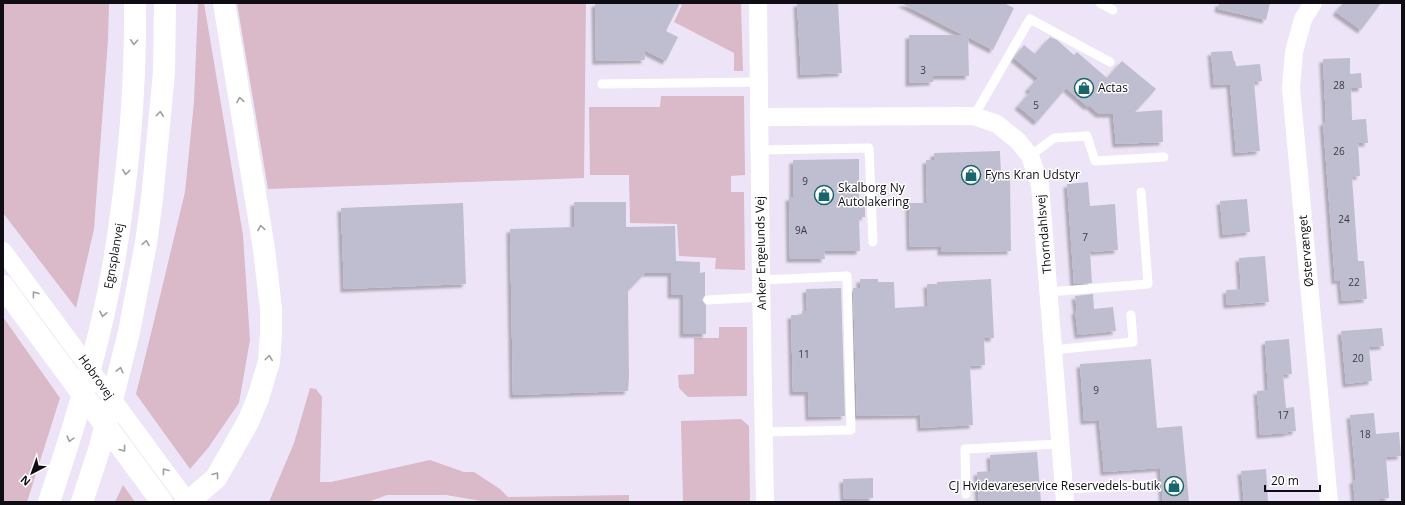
<svg xmlns="http://www.w3.org/2000/svg" width="1405" height="505" viewBox="0 0 1405 505" font-family="'Open Sans',sans-serif">
<style>
.green{fill:#dab9c8}
.building{fill:#bebed0;filter:url(#shadow)}
.lines{fill:none;stroke-linecap:round;stroke-linejoin:round}
.service{stroke:#fff;stroke-width:9}
.minor{stroke:#fff;stroke-width:18}
.secondary{stroke:#fff;stroke-width:22}
.oneway{stroke:#9f9ea1}
.labels{text-anchor:middle;stroke-width:3;stroke-linejoin:round;paint-order:stroke}
.number-label{font-size:10px;fill:#3b3942}
.poi-label{font-size:12px;fill:#0f0d13;stroke:#fff;text-anchor:start}
.street-label{font-size:12px;fill:#0f0d13;stroke:#fff}
</style>
<defs>
<filter id="shadow"><feDropShadow dx="-3.5" dy="3.5" stdDeviation="1" flood-color="#0004"/></filter>
</defs>
<rect width="100%" height="100%" fill="#ede5f7"/>
<path class="green" d="M3,3h106l-1,37 -14,189 -18,79 -73,-95z
M198,3h6l39,232 7,105 -11,63 -31,45 -18,21 -54,-75 19,-77 30,-125 9,-90z
M237,3h349l-2,175 -316,11z
M678,3h63l2,68h-9v-18l-60,-31 8,-17z
M661,96h83l1,79 -14,1v16h13l1,78 -30,-1 1,-11 -37,-2 -2,-32 -47,-1 -1,-48h-39l-1,-68h71z
M3,317l57,81 -33,104h-24z
M719,327h28v69l-59,1 -9,-9 -1,-13 16,-1v-36h25z
M310,388l6,1 6,8 -2,85h11l99,-22 34,12h10l26,17 8,8 121,-2v7h-146l-2,-1 -35,-6h-59l-19,7h-99l25,-59z
M741,419l8,7 1,76h-67l-2,-81z
M123,485l12,17h-20z"/>
<path class="building" d="M595,3h85l-14,28 12,6 -12,24 -22,-11 1,10 -49,1z
M797,3h41l4,70 -41,2z
M901,3h103l10,5 -21,42 -25,-13 1,39h-36v6l-24,1v-48h54z
M1219,3h51l-4,17 -48,-11z
M1343,3h38l-20,27 -25,-18z
M1050,37l7,3 17,15 3,-3 30,26 15,-17 34,28 -21,23 27,-2 1,32 -47,2 -3,-30h-14l-10,-9 -1,2 -22,-19 -29,34 -19,-16 13,-15 -3,-2 10,-11 -24,-20 10,-13 11,9z
M1232,51l2,10h1l1,5 24,-2 2,17 -8,1 6,69 -24,2 -6,-69 -16,1 -3,-33z
M1350,58v16l11,-1 1,15h-11l1,32 14,-1 2,24h-10l2,33 -8,1 6,84h6l3,38 -25,2 -2,-21 -5,1 -12,-159h3l-3,-63z
M1000,151l1,24h9l1,76 -70,1v-6l-31,1 -1,-44h18l-1,-43h8v-7z
M859,159v43h6v15h-6l1,34h-36l1,8h-35l-1,-62h4v-37z
M1088,182l2,24 25,-2 3,46 -28,2 2,31 -18,1 -7,-100z
M1247,199l3,33 -27,3 -3,-34z
M574,202h52v25l49,-1 1,35 24,1v11l5,-1v23l-3,5 4,5v29h-23v-39h-12v-22h-26l-17,18 1,87 -1,13 -115,4 -3,-166 64,-2z
M463,203l3,81 -122,5 -3,-81z
M1265,256l4,46 -42,3 -1,-15 15,-1 -2,-31z
M860,279h18v3h16l1,26 33,-2 -1,-22h10v-2l54,-3 3,59h-10l1,27 -15,1 3,59 -52,3 -1,-13 -63,1 -4,-128h7z
M841,288l4,128 -36,1 -1,-25h-15l-2,-77h11v-4h5l-1,-22z
M1093,294l1,15 19,-2 3,24 -38,4 -3,-24h2l-2,-15z
M1382,328l2,18 -15,1 3,34 -26,3 -5,-53z
M1289,339l3,35 -9,1 3,33 8,-1 2,24 -9,1 1,1 -28,2 -3,-44 11,-1 -3,-49z
M1151,359l6,69 25,-2 7,76h-26l-3,-34 -56,4 -5,-52 -15,1 -4,-57z
M1374,413l2,21 23,-2 2,24 -15,1 3,41 -9,1v3h-25l-2,-22h3l-6,-65z
M1037,452l4,50h-62l-2,-30 14,-1 -1,-16z
M1266,469l2,33h-24l-3,-31z
M873,478v20l-29,1 -1,-20z"/>
<g class="lines">
<path class="service" d="M1100,3l13,7
M602,84l157,-2
M974,116l56,-97 80,43
M760,150l109,-2 4,94
M1030,156l24,-18 33,-2 8,25 69,-4
M761,280l86,-4 4,154 -87,2
M1049,292l99,-8 -7,-92
M708,300l53,-3
M1053,350l80,-8 -2,-27
M1064,489l87,-4
M966,494l-1,-45 95,-5"/>
<path class="minor" d="M758,3l3,277 4,222
M1313,3l-10,16 -9,33 -3,36 38,414
M759,117l215,-1 23,8 21,17 12,15 10,29 25,317
M3,251l185,251"/>
<path class="secondary" d="M3,286l159,216
M49,502c26,-78 51,-158 65,-240 14,-85 22,-173 21,-259
M82,502l18,-55 20,-79 9,-36 17,-89 6,-44 12,-127 1,-69
M185,502h3l28,-24 32,-56 10,-24 11,-36 2,-29v-24l-7,-60 -40,-246"/>
</g>
<defs><path id="oneway-chevron" d="M-2-3.5L2.5 0L-2 3.5" fill="none" stroke-width="1.6" stroke-linecap="round" stroke-linejoin="round"/></defs>
<g class="oneway">
<use href="#oneway-chevron" transform="translate(134 42) rotate(93)"/>
<use href="#oneway-chevron" transform="translate(240 100) rotate(-99)"/>
<use href="#oneway-chevron" transform="translate(160 114) rotate(-85)"/>
<use href="#oneway-chevron" transform="translate(126 172) rotate(96)"/>
<use href="#oneway-chevron" transform="translate(261 228) rotate(-99)"/>
<use href="#oneway-chevron" transform="translate(146 243) rotate(-81)"/>
<use href="#oneway-chevron" transform="translate(35 294) rotate(-127)"/>
<use href="#oneway-chevron" transform="translate(103 314) rotate(102)"/>
<use href="#oneway-chevron" transform="translate(269 358) rotate(-83)"/>
<use href="#oneway-chevron" transform="translate(120 370) rotate(-76)"/>
<use href="#oneway-chevron" transform="translate(70 439) rotate(106)"/>
<use href="#oneway-chevron" transform="translate(123 449) rotate(53)"/>
<use href="#oneway-chevron" transform="translate(165 471) rotate(-127)"/>
<use href="#oneway-chevron" transform="translate(216 475) rotate(-53)"/>
</g>
<defs>
<symbol id="shop-ring" viewBox="-11 -11 22 22"><circle r="9.5" fill="#fff" stroke="#18666b" stroke-width="1.5"/><path d="M-5-2.5h2.3a2.7 3.5 0 0 1 5.4 0H5L5.5 6h-11ZM-1.5-2.5h3a1.5 2.3 0 0 0-3 0Z" fill="#18666b"/></symbol>
</defs>
<g fill-rule="evenodd">
<use href="#shop-ring" x="1073" y="77" width="22" height="22"/>
<use href="#shop-ring" x="960" y="164" width="22" height="22"/>
<use href="#shop-ring" x="813" y="184" width="22" height="22"/>
<use href="#shop-ring" x="1163" y="475" width="22" height="22"/>
</g>
<g class="labels">
<g class="number-label">
<text x="923" y="74">3</text>
<text x="1339" y="89">28</text>
<text x="1036" y="109">5</text>
<text x="1339" y="155">26</text>
<text x="805" y="185">9</text>
<text x="1344" y="223">24</text>
<text x="801" y="234">9A</text>
<text x="1085" y="241">7</text>
<text x="1354" y="286">22</text>
<text x="804" y="358">11</text>
<text x="1358" y="362">20</text>
<text x="1096" y="394">9</text>
<text x="1283" y="419">17</text>
<text x="1365" y="438">18</text>
</g>
<g class="poi-label">
<text x="1098" y="92">Actas</text>
<text x="985" y="179">Fyns Kran Udstyr</text>
<text x="838" y="192">Skalborg Ny<tspan x="838" dy="14">Autolakering</tspan></text>
<text x="1160" y="490" text-anchor="end">CJ Hvidevareservice Reservedels-butik</text>
</g>
<g class="street-label">
<text transform="translate(1044 234) rotate(-95)" y="4">Thorndahlsvej</text>
<text transform="translate(1306 251) rotate(-95)" y="4">Østervænget</text>
<text transform="translate(761 253) rotate(-91)" y="4">Anker Engelunds Vej</text>
<text transform="translate(114 256) rotate(-80)" y="4">Egnsplanvej</text>
<text transform="translate(96 377) rotate(54)" y="4">Hobrovej</text>
</g>
</g>
<rect width="1405" height="505" fill="none" stroke="#0f0d13" stroke-width="8"/>
<g transform="translate(32 473) rotate(221)" stroke="#ffffff" stroke-width="3" paint-order="stroke">
<path d="M0-3L7 15L0 10L-7 15Z" fill="#0f0d13"/>
<text y="-6" font-size="11" font-weight="bold" text-anchor="middle" fill="#0f0d13">N</text>
</g>
<path d="M1265 485v6h55v-6" fill="none" stroke="#0f0d13" stroke-width="2"/>
<text x="1271" y="485" font-size="12" fill="#0f0d13" stroke="#ffffff" stroke-width="3" paint-order="stroke">20 m</text>
</svg>
